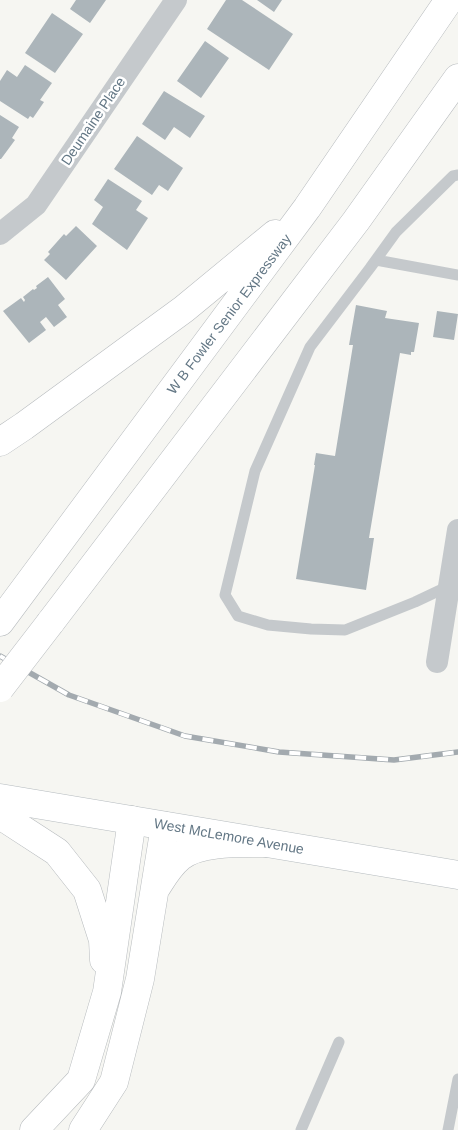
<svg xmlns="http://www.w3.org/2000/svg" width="458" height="1130" viewBox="0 0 458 1130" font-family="Helvetica,sans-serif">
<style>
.building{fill:#acb5ba}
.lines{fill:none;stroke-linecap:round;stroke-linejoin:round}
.secondary-casing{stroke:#b5bbbf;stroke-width:29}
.motorway-casing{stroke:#b7bbbe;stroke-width:29}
.service{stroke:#c5c9cc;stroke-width:11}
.minor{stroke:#c5c9cc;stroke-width:22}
.secondary{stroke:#fff;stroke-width:28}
.motorway{stroke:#fff;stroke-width:28}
.rail-casing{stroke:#a3aaaf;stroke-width:5.5}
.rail{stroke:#fff;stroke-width:4;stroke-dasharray:11;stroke-linecap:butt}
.motorway-bridge-casing{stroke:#b7bbbe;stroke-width:29;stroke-linecap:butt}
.motorway-bridge{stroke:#fff;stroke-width:28}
.labels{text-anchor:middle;stroke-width:5;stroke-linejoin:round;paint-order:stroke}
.street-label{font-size:14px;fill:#637785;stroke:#fff}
</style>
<rect width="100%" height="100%" fill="#f6f6f2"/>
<path class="building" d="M76,0h30l-16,23 -20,-14z
M226,0h16l51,34 -24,36 -62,-41z
M257,0h25l-8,12z
M52,13l31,21 -28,39 -30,-20z
M205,41l24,17 -28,40 -24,-17z
M25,65l27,18 -12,17 4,2 -11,16 -3,-2 -2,3 -28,-18v-20l7,-11 10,7z
M164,91l41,25 -15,22 -16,-11 -9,13 -23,-16z
M0,115l19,12 -7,11 3,2 -14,19h-1z
M137,136l46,32 -15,23 -9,-6 -7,10 -38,-26z
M108,179l34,22 -6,9 12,8 -21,32 -35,-26 11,-17 -9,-7z
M76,226l21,20 -31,34 -22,-20 6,-6 -2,-2 16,-18 2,2z
M48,277l17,22 -7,6 9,12 -13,10 -8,-10 -6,5 6,8 -17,13 -26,-32 18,-13 3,4 1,-2 -2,-3 10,-8 1,1 3,-2 -1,-2z
M356,305l31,6 -2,7 34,5 -5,29h-3v3l-11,-2 -31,185h5l-8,52 -70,-11 19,-114h-1l2,-12 19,3 18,-111h-4z
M437,311l21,3 -4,26 -21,-3z"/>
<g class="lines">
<defs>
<path id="secondary" d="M0,798l458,77"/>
<path id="motorway" d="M0,442l24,-16 160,-117 91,-75
M0,622l307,-414 142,-208
M50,623l306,-402 102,-143
M0,815l57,37 30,38 16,50 1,20
M156,888c7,-11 13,-22 24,-31 19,-16 61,-14 86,-14
M34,1130l47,-50 26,-88 25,-172
M83,1130l31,-48 26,-103 25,-153"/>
</defs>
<use href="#secondary" class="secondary-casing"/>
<use href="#motorway" class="motorway-casing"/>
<path class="service" d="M376,260l82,15
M451,585l-36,17 -70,28 -34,-1 -43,-4 -30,-9 -13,-21 30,-124 55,-124 60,-79 26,-36 57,-56 5,-1
M301,1130l38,-88
M448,1130l10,-51"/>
<path class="minor" d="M0,234l36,-29 140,-205
M437,662l21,-132"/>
<use href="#secondary" class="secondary"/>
<use href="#motorway" class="motorway"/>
<defs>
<path id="rail" d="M0,656l69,39 116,41 94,16 115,8 64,-8"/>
</defs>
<use href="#rail" class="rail-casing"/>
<use href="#rail" class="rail"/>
<defs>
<path id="motorway-bridge" d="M0,688l50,-65"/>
</defs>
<use href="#motorway-bridge" class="motorway-bridge-casing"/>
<use href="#motorway-bridge" class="motorway-bridge"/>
</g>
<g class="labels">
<g class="street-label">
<text transform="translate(93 121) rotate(-56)" y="5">Deumaine Place</text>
<text transform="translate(229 314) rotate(-53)" y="5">W B Fowler Senior Expressway</text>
<text transform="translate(229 836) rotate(10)" y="5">West McLemore Avenue</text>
</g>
</g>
</svg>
